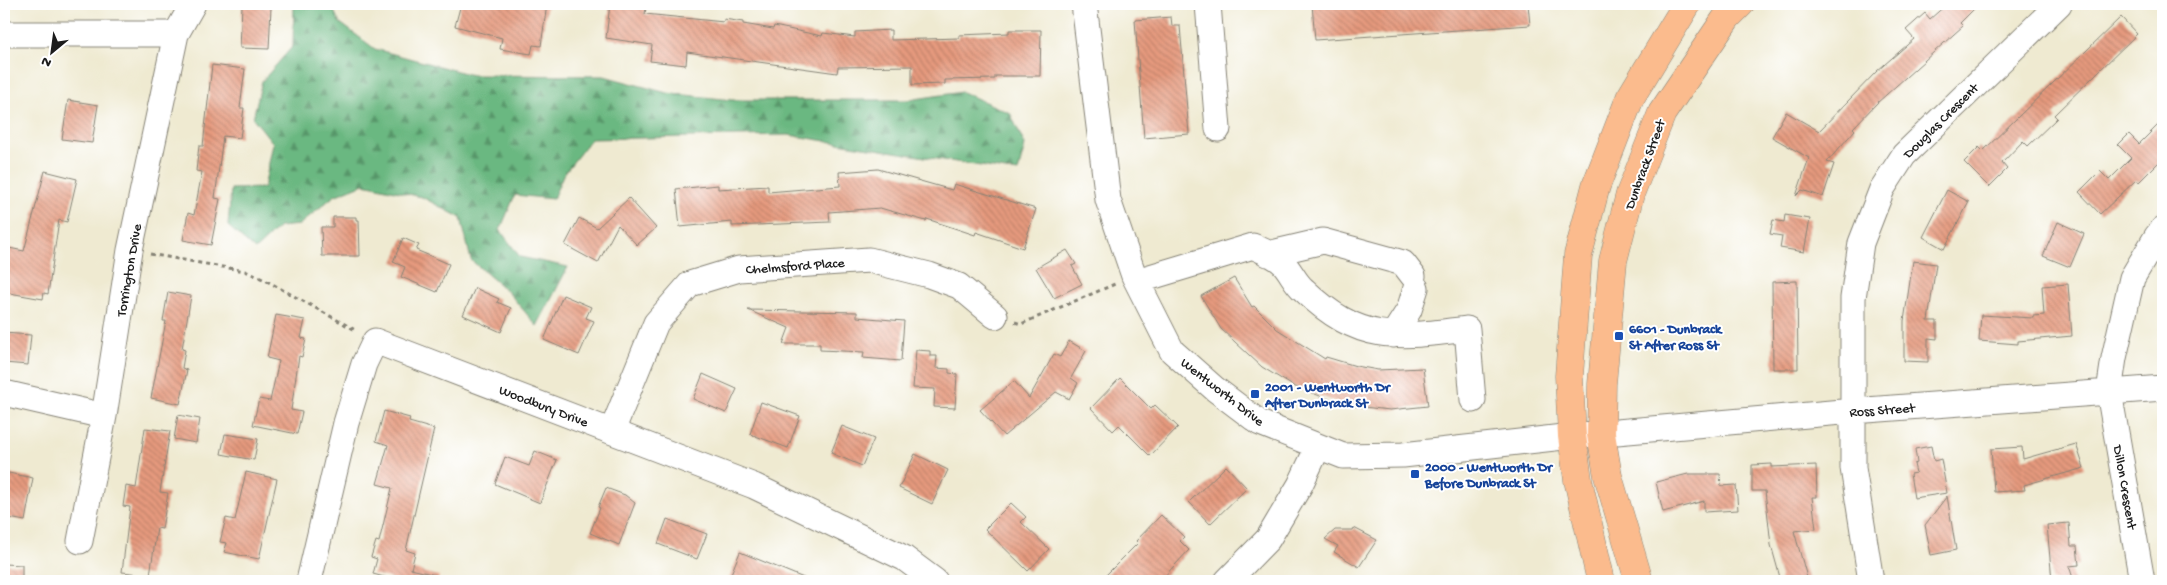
<svg xmlns="http://www.w3.org/2000/svg" width="2167" height="585" viewBox="0 0 2167 585" font-family="'Gochi Hand',sans-serif">
<style>
.forest{fill:url(#forest-firs);stroke:#446a4e}
.building{fill:url(#building-back-hatch)}
.lines{fill:none;stroke-linecap:round;stroke-linejoin:round}
.minor-casing{stroke:#868376;stroke-width:27}
.major-casing{stroke:#868376;stroke-width:29}
.path{stroke:#868376;stroke-width:3;stroke-dasharray:4 4;stroke-linecap:butt}
.minor{stroke:#fff;stroke-width:25}
.major{stroke:#fbbb8d;stroke-width:28}
.transit-dot{fill:#1a4fb4;stroke:#fff;stroke-width:2}
.labels{text-anchor:middle;stroke-width:4;stroke-linejoin:round;paint-order:stroke}
.street-label{font-size:14px;fill:#1c1c1c;stroke:#fff}
.transit-label{font-size:14px;font-weight:bold;fill:#164399;stroke:#fff;text-anchor:start}
</style>
<defs>
<pattern id="forest-firs" width="22" height="20" patternUnits="userSpaceOnUse" patternTransform="scale(1.25)"><rect width="22" height="20" fill="#6bb881"/><path d="M5 1l3.5 6h-7zM16 11l3.5 6h-7z" fill="#579569"/></pattern>
<pattern id="building-back-hatch" width="6" height="6" patternUnits="userSpaceOnUse" patternTransform="scale(1.25)"><rect width="6" height="6" fill="#e69a7e"/><path d="M-1 5l2 2M0 0l6 6M5-1l2 2" fill="none" stroke="#ba7d66"/></pattern>
</defs>
<rect width="100%" height="100%" fill="#fff"/>
<filter id="ink" filterUnits="userSpaceOnUse"><feTurbulence type="fractalNoise" baseFrequency=".02" numOctaves="2"/><feDisplacementMap in="SourceGraphic" scale="10" xChannelSelector="R" yChannelSelector="G"/><feConvolveMatrix kernelMatrix="1 2 1 2 8 2 1 2 1" color-interpolation-filters="sRGB"/></filter>
<filter id="wash" filterUnits="userSpaceOnUse"><feTurbulence type="fractalNoise" baseFrequency=".0096" numOctaves="4" result="noise"/><feDisplacementMap in="SourceGraphic" scale="20" xChannelSelector="R" yChannelSelector="G"/><feGaussianBlur stdDeviation="1.12" result="paint"/><feColorMatrix in="noise" values="0 0 0 0 0 0 0 0 0 0 0 0 0 0 0 0 0 1.4 0 .05"/><feComposite in="paint" operator="in"/></filter>
<g filter="url(#wash)">
<rect width="100%" height="100%" fill="#efead1"/>
<path class="forest" d="M298,4h33l8,18 36,27 97,26 132,1 63,17 65,7h176l54,-8 48,21 15,32 -7,27 -229,-37 -198,4 -28,36 -10,24 -38,-4 -15,35 20,27 48,10 -31,59 -29,-34 -37,-32 -10,-42 -39,-21 -58,-13 -30,12 -35,29 -20,2 -24,23 -27,-24 3,-37 33,-1 9,-45 -20,-25 9,-37 31,-35 1,-39z"/>
<g id="blocks">
<path class="building" d="M461,4h86l-6,42 -8,-1 -2,9 -31,-5 2,-11 -47,-12z
M610,4l36,3 -1,7 79,8v-3l19,3v2l30,5 1,-3 48,10 1,-3 32,4v-5l36,-2v10l68,-2v-3l50,-2v-3h32l-1,46h-45v3l-50,1v4l-33,1v-19l-74,1 -1,6 -150,-21 -1,13 -36,-4 2,-16 -46,-7z
M1312,4h216l2,21 -215,15z
M1947,4h32l-19,19 3,3 -86,77 -24,25 2,2 -28,32 7,2 -11,33 -21,-7 -6,6 13,-38 -37,-21 14,-25 33,19 58,-60 37,-32 -8,-9 19,-17 5,6z
M242,6l29,1 -2,42 -29,-1z
M1171,17l1,9h8l9,108 -45,4 -9,-118z
M2121,17l16,17 -83,81 3,3 -29,28 -5,-5 -21,22 5,6 -18,18 -25,-25 15,-15 4,4z
M212,65l33,4 -5,39h4l-4,30 -17,-2 -8,62 5,1 -9,46 -28,-5 5,-27 6,2 8,-43 -6,-1 3,-25h4z
M68,100l30,5 -6,38 -30,-4z
M2163,120v38l-24,24 -3,-2 -36,34 -21,-22 21,-21 9,9 22,-22 -13,-13 11,-11 10,10z
M878,169l74,21 2,-6 82,25 -13,39 -47,-16 -1,3 -48,-16 -1,2 -46,-13 -51,4 1,10 -98,4v-4l-52,5 -4,-38 42,-4v4l50,-3v6l72,-6 -1,-14z
M45,171l32,8 -10,43 -8,-2 -11,74 -4,-1 -1,6 -39,-7v-11l5,-33 15,3z
M1947,190l22,12 -25,47 -21,-12z
M629,198l27,30 -19,17 -19,-20 -20,38 -33,-18 14,-27 18,10z
M1785,215l25,4 -6,33 -24,-4 2,-12 -12,-2 3,-14 11,2z
M333,217h23v3h3l1,36h-38l-1,-29h12z
M2058,222l26,12 -14,33 -27,-11z
M403,238l16,7 -3,5 33,14 -12,28 -36,-15 4,-10 -12,-5z
M1067,250l9,14 -4,2 10,18 -28,14 -18,-30z
M1913,261l23,3 -8,57h9v18l-9,-1v24l-24,-1v-40z
M1234,278l18,29 2,-1 23,23 48,30 1,-2 30,9 22,4 45,-2 5,38 -38,4 -45,-5 -52,-19 -31,-19 -41,-38 -20,-33z
M1797,281l1,88h-25l-1,-87z
M2068,284l4,52 -54,5v3l-39,-3 2,-26 52,3v-2l11,-1 -2,-29z
M475,288l24,11 -2,3 14,6 -10,24 -38,-17z
M168,292l23,4 -9,53 3,1 -3,18 5,2 -7,34 -29,-6 15,-77h-3z
M563,295l28,12 -5,11 8,3 -15,34 -35,-15z
M748,310l109,2v5l47,4 -3,40 -38,-3 1,-6 -44,-2v-6h-37l6,-16z
M276,315l29,5 -4,18 5,1 -4,18 -3,-1 -8,54 11,2 -5,22 -44,-9 6,-26 11,2 9,-40 -12,-3z
M4,333l27,2 -3,30 -24,-2z
M1069,341l17,10 -15,27 7,5 -9,16 -13,-7 -52,44 -24,-26 34,-29 15,17 25,-44 6,3z
M916,350l14,1v5h7l-1,12 13,1v4l8,1 -2,34 -21,-1 1,-18 -22,-1z
M703,374l34,15 -11,24 -33,-14z
M1120,378l31,31 4,-4 23,22 -28,29 -31,-31 -6,6 -22,-23z
M761,402l39,14 -12,32 -38,-14z
M384,411l26,7 -1,4 25,7 -28,121 9,3 -4,16 28,7 -1,5h-39l-26,-7 4,-15 -6,-2 5,-16 3,1 13,-54 -15,-4 11,-39 -12,-4z
M178,415l22,4 -4,24 -22,-4z
M842,426l32,13 -12,27 -31,-13z
M145,428l25,3 -10,61 8,1 -6,36 -5,-1 -7,47 -28,-3 8,-65 -7,-1 3,-20 10,2z
M225,434l33,5 -4,21 -33,-6z
M2076,444l8,24 -60,17 1,5 -31,2 -3,-43 31,-2 1,12z
M1931,446l3,15 7,-2 6,34 -33,5 -4,-24 6,-1 -2,-9 3,-1 -2,-14z
M535,451l22,9 -17,43 -45,-19 10,-27 24,9z
M915,454l33,16 -16,34 -33,-16z
M1772,464v3l44,-2 1,32h-5l4,32 -22,2 14,50h-27l-10,-36 -6,-54h-13v-26z
M1226,466l21,22 -37,36 -21,-22z
M4,472l29,6 -8,43 -21,-4z
M246,472l31,7 -18,80 -35,-7 3,-9 -7,-1 6,-24 9,2z
M1688,474h32l1,12 15,-1 2,25 -34,2v-11l-41,11 -7,-30z
M606,488l19,7 10,8 -16,42 -29,-12 10,-25 -2,-1z
M1947,496l9,54 -25,5 -6,-30z
M1011,503l15,14 -5,5 28,27 -21,22 -43,-42z
M1161,515l23,22 -4,4 9,9 -29,31h-60l38,-38 -2,-2z
M667,519l40,15 -10,25 -39,-15z
M2069,523l2,23h6l2,19 -10,1 5,15h-22l-5,-56z
M1354,528l23,12 -18,27 -25,-15 4,-6 -13,-7 10,-9h18z
M740,552l71,29h-83z
M4,564l18,1v16h-18z"/>
</g>
</g>
<g filter="url(#ink)">
<use href="#blocks" fill-opacity="0" stroke="#868376" stroke-width="1"/>
<g class="lines">
<defs>
<path id="minor" d="M1084,4l24,196 26,76 38,75 43,38 45,34 83,33 60,-1 169,-19 281,-25 310,-23
M1208,4l10,125
M4,34h172
M1268,254l55,-13 80,22 10,13
M1137,281l116,-35c9,5 23,9 30,17 8,8 12,20 21,27 55,53 92,48 163,39l6,71
M1393,335l16,-25 7,-22
M4,393l100,23
M612,431l44,-108 34,-39 49,-15 130,-9 60,15 30,11 36,30
M80,541l24,-125 26,-166 46,-216 17,-30
M309,581l37,-158 18,-59 11,-23 379,145 150,72 31,23
M1227,581l41,-42 32,-54 18,-38
M1871,581l-18,-113v-170l8,-55 21,-54 22,-34 155,-151
M2142,581l-33,-189 5,-34 18,-80 25,-42 6,-7"/>
<path id="major" d="M1601,581l-23,-101 -6,-44 -3,-60 9,-121 18,-69 34,-88 57,-94
M1639,581l-31,-105 -7,-42 1,-50 11,-123 17,-67 32,-81 65,-96 13,-13"/>
</defs>
<use href="#minor" class="minor-casing"/>
<use href="#major" class="major-casing"/>
<path class="path" d="M150,254l95,17 20,9 92,51
M1015,322l6,2 94,-40"/>
<use href="#minor" class="minor"/>
<use href="#major" class="major"/>
</g>
</g>
<g class="transit-dot">
<rect x="1614" y="331" width="10" height="10" rx="2.5"/>
<rect x="1250" y="389" width="10" height="10" rx="2.5"/>
<rect x="1410" y="469" width="10" height="10" rx="2.5"/>
</g>
<g class="labels">
<g class="street-label">
<text transform="translate(1940 120) rotate(-45)" y="5">Douglas Crescent</text>
<text transform="translate(1644 164) rotate(-70)" y="5">Dunbrack Street</text>
<text transform="translate(795 265) rotate(-4)" y="5">Chelmsford Place</text>
<text transform="translate(128 270) rotate(-80)" y="5">Torrington Drive</text>
<text transform="translate(1223 391) rotate(38)" y="5">Wentworth Drive</text>
<text transform="translate(544 405) rotate(21)" y="5">Woodbury Drive</text>
<text transform="translate(1882 409) rotate(-4)" y="5">Ross Street</text>
<text transform="translate(2126 487) rotate(80)" y="5">Dillon Crescent</text>
</g>
<g class="transit-label">
<text x="1629" y="333">6601 - Dunbrack<tspan x="1629" dy="16">St After Ross St</tspan></text>
<text x="1265" y="391">2001 - Wentworth Dr<tspan x="1265" dy="16">After Dunbrack St</tspan></text>
<text x="1425" y="471">2000 - Wentworth Dr<tspan x="1425" dy="16">Before Dunbrack St</tspan></text>
</g>
</g>
<rect width="2167" height="585" fill="none" stroke="#fff" stroke-width="20"/>
<g transform="translate(52 52) rotate(209)" stroke="#ffffff" stroke-width="4" paint-order="stroke">
<path d="M0-4L9 19L0 12L-9 19Z" fill="#1c1c1c"/>
<text y="-8" font-size="14" font-weight="bold" text-anchor="middle" fill="#1c1c1c">N</text>
</g>
</svg>
